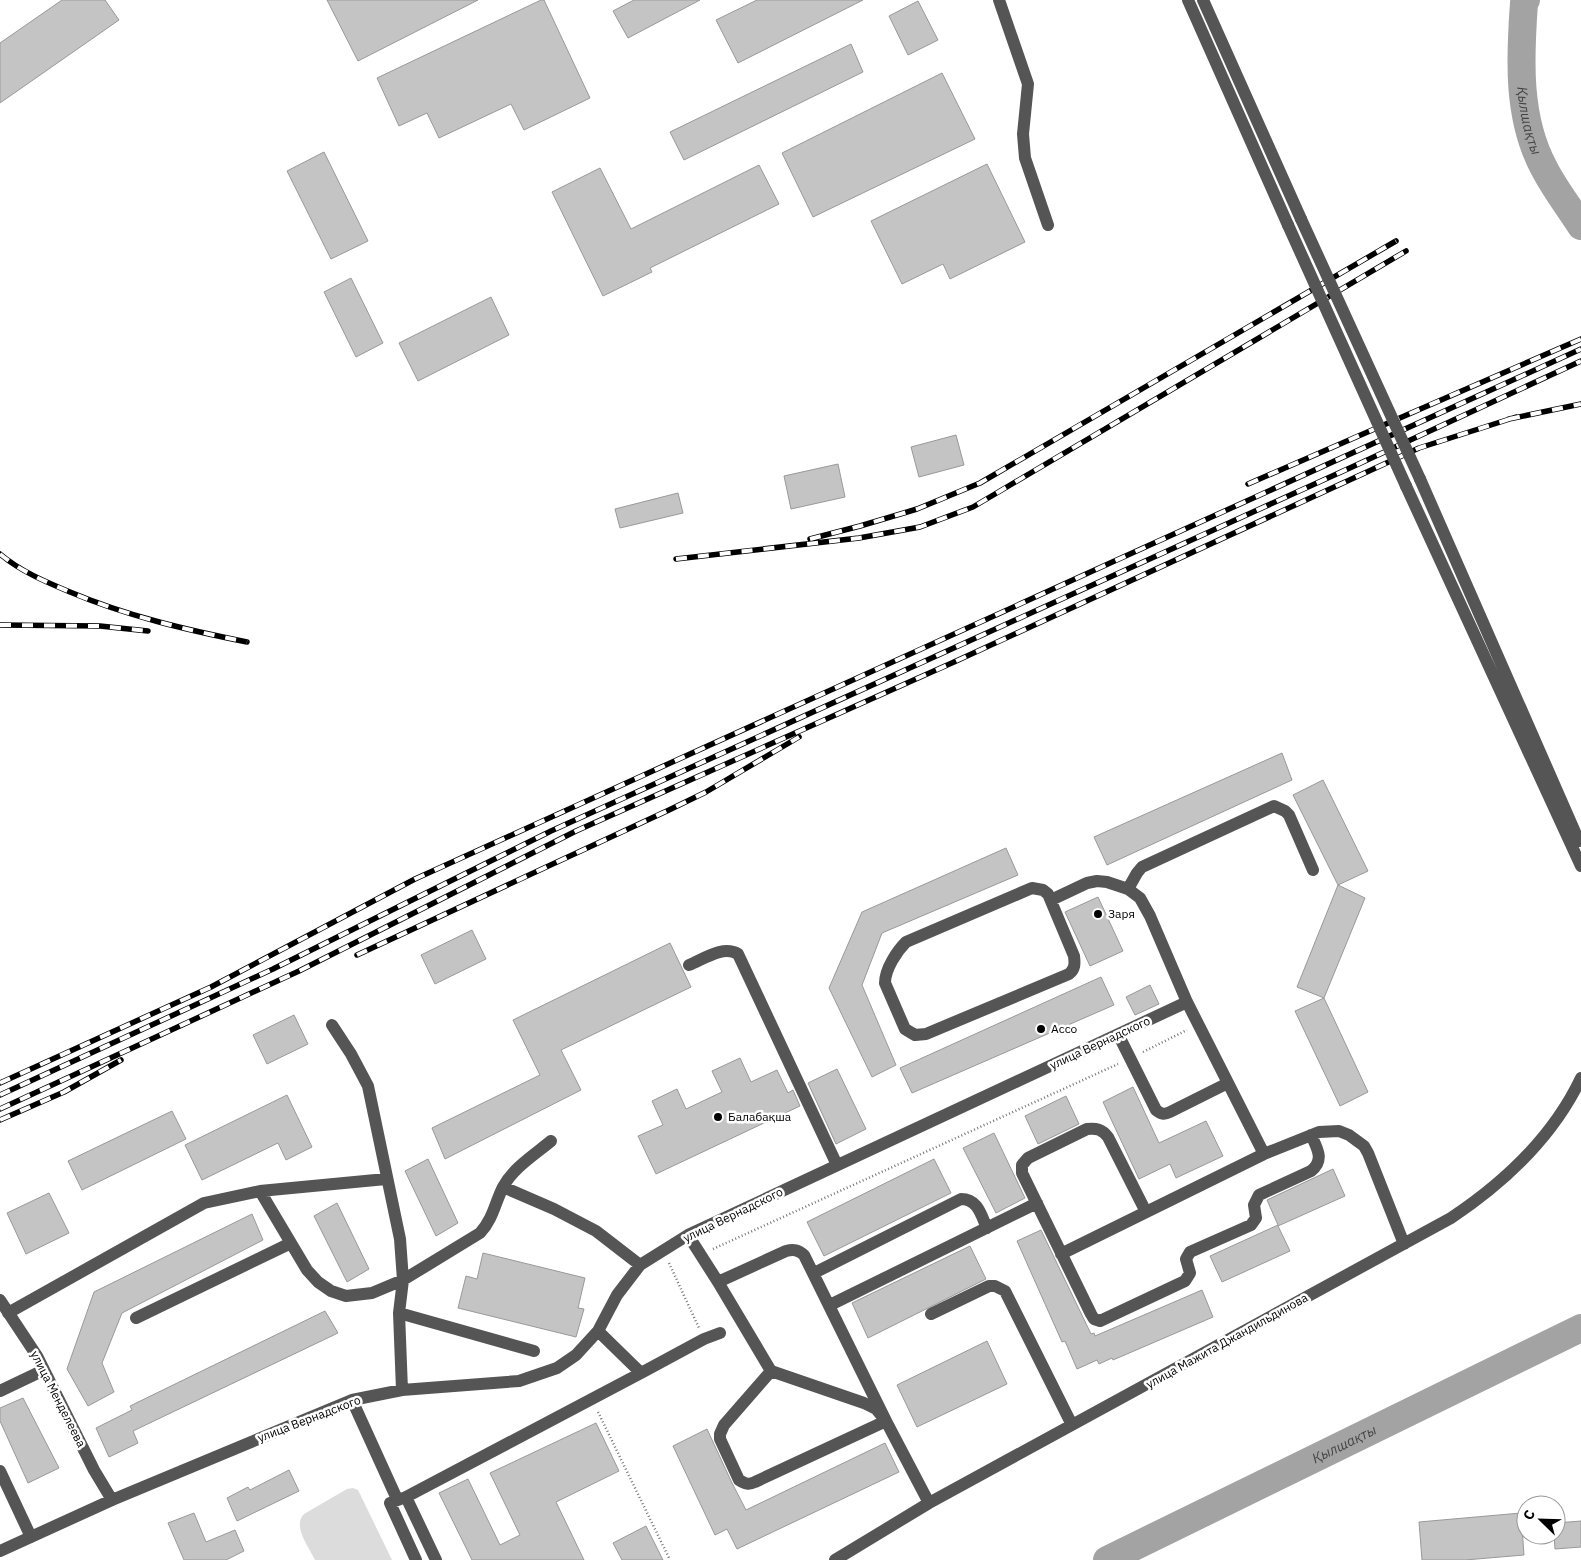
<svg xmlns="http://www.w3.org/2000/svg" width="1581" height="1560" viewBox="0 0 1581 1560" font-family="'IBM Plex Sans',sans-serif">
<style>
.green{fill:#dcdcdc}
.lines{fill:none;stroke-linecap:round;stroke-linejoin:round}
.river{stroke:#a3a3a3;stroke-width:28}
.building{fill:#c4c4c4;stroke:#999}
.path{stroke:#777;stroke-width:2.5;stroke-dasharray:1 2.5;stroke-linecap:butt}
.minor{stroke:#555;stroke-width:12}
.rail-casing{stroke:#000;stroke-width:5.5}
.rail{stroke:#fff;stroke-width:4;stroke-dasharray:11;stroke-linecap:butt}
.minor-bridge{stroke:#555;stroke-width:12}
.poi-dot{fill:#000;stroke:#fff;stroke-width:2}
.labels{text-anchor:middle;stroke-width:5;stroke-linejoin:round;paint-order:stroke}
.poi-label{font-size:12px;fill:#000;stroke:#fff;text-anchor:start}
.street-label{font-size:12px;fill:#000;stroke:#fff}
.water-label{font-size:14px;font-style:italic;fill:#444;stroke:#fff}
</style>
<rect width="100%" height="100%" fill="#fff"/>
<path class="green" d="M353,1488l5,2 34,70h-77c-6,-13 -23,-34 -11,-46l43,-25z"/>
<g class="lines">
<g class="river">
<path id="s1" d="M1526,0l-2,3c-4,55 -7,115 20,165 10,20 25,39 37,58"/>
<path id="s2" d="M1107,1560l474,-232"/>
</g>
</g>
<path class="building" d="M62,0h43l14,20 -119,83v-60z
M327,0h151l-120,61z
M541,0h3l46,98 -66,32 -13,-26 -72,34 -12,-25 -28,13 -22,-48z
M634,0h66l-72,38 -15,-27z
M757,0h106l-125,63 -22,-43z
M918,1l20,39 -30,15 -19,-39z
M851,44l12,28 -179,88 -14,-28z
M942,73l33,66 -162,78 -31,-64z
M324,152l44,89 -37,18 -44,-88z
M987,164l38,78 -75,37 -7,-15 -41,20 -31,-63z
M759,165l20,39 -129,64 2,4 -49,24 -51,-104 48,-24 31,61z
M351,278l32,65 -27,14 -32,-65z
M491,297l18,38 -91,46 -19,-38z
M956,435l8,30 -45,12 -8,-30z
M838,464l7,33 -54,12 -7,-33z
M678,493l5,20 -63,15 -5,-19z
M1282,753l10,27 -185,85 -13,-28z
M1323,780l45,91 -30,14 -45,-90z
M1006,848l12,27 -136,58 -20,52 34,80 -24,12 -43,-89 33,-76z
M1338,885l27,13 -41,100 -27,-11z
M1098,897l25,54 -33,15 -25,-54z
M472,930l14,29 -51,25 -14,-29z
M670,943l21,44 -130,63 20,40 -136,69 -13,-31 108,-53 -27,-55z
M1101,977l13,28 -202,88 -12,-25z
M1150,985l9,19 -24,11 -9,-18z
M1324,998l44,94 -28,14 -45,-95z
M294,1015l14,29 -41,20 -14,-29z
M740,1058l11,24 26,-12 11,23 5,-3 7,16 -144,68 -18,-38 25,-11 -11,-24 25,-12 9,20 36,-17 -10,-21z
M837,1069l29,60 -30,15 -28,-61z
M1133,1087l26,56 47,-22 17,35 -47,22 -6,-14 -31,15 -36,-77z
M287,1095l25,52 -26,13 -8,-17 -76,37 -17,-35z
M1066,1096l13,28 -41,20 -13,-28z
M172,1111l14,28 -104,51 -14,-29z
M994,1133l31,65 -29,15 -33,-65z
M428,1159l30,64 -22,13 -31,-65z
M934,1159l17,34 -127,63 -17,-34z
M1333,1169l12,27 -67,30 12,25 -68,31 -12,-26 68,-31 -11,-25z
M49,1193l20,40 -43,21 -19,-41z
M337,1203l32,66 -22,13 -33,-66z
M252,1214l11,26 -141,73 -20,50 12,29 -26,14 -21,-37 27,-77z
M1041,1230l50,104 3,-1 1,3 107,-46 11,27 -100,43 -1,-2 -13,6 -2,-4 -20,9 -12,-28 -3,1 -45,-101z
M970,1246l16,33 -118,59 -16,-35z
M483,1253l102,25 -7,30 6,1 -8,28 -118,-29 8,-32 11,3z
M325,1311l13,22 -205,98 5,12 -29,14 -13,-29 36,-18 -2,-4z
M987,1341l20,43 -90,43 -20,-42z
M23,1398l36,70 -31,15 -28,-62v-13z
M596,1423l23,48 -63,31 28,58h-112l-33,-67 29,-14 32,66 20,-10 -30,-62z
M707,1429l25,54 14,27 139,-67 14,29 -162,77 -10,-20 -12,6 -42,-89z
M289,1470l10,21 -62,30 -10,-23 21,-11 2,3z
M194,1513l12,29 29,-12 9,21 -18,9h-42l-16,-37z
M1521,1513l3,42 -59,5h-43l-3,-38z
M1581,1521v26l-26,2 -1,-14h2v-12z
M646,1526l17,34h-41l-9,-17z"/>
<g class="lines">
<path class="path" d="M1143,1052l44,-22
M713,1249l405,-185
M669,1263l30,65
M598,1412l72,148"/>
<path class="minor" d="M999,0l29,84 -5,50 2,24 23,67
M1188,0l100,225
M1203,0l98,219
M1420,479l159,362
M1406,486l175,380
M1032,888l11,2 5,4 26,62c1,8 1,13 -5,18l-143,60 -11,1 -10,-6 -20,-46c0,-14 12,-32 21,-41z
M1128,889l9,-16 5,-6 132,-61 11,5 4,4 24,55
M1051,900l36,-17 10,-2 10,1 21,7 12,9 10,18 37,86 77,152
M689,965c15,-6 34,-20 49,-11l99,211
M332,1025l19,29 17,32 32,153 3,41 -4,33 3,77
M1118,1034l38,76c5,4 8,5 14,2l58,-29
M386,1179l-126,12 47,79 11,12 13,9 15,5 26,-3 31,-13 77,-47c13,-14 15,-30 23,-46 10,-19 31,-32 48,-46
M503,1187l51,22 42,22 44,34
M1146,1212l-38,-75c-6,-8 -12,-9 -21,-8l-59,29 -6,7v8l69,141 3,5 6,2 85,-40 5,-8 -4,-14 4,-7 61,-27 5,-7 -2,-13 5,-10 52,-24c14,-11 6,-23 0,-36
M688,1235l30,47 53,89 93,32 12,6 10,12 43,82
M1061,1254l203,-100 55,-22 20,-1 10,4 15,11 4,7 36,91
M814,1273l147,-74c17,0 20,16 26,29
M718,1282l68,-31c8,-2 12,-1 18,4l82,166 -131,61c-6,3 -10,2 -16,-2l-19,-41v-5l4,-9 47,-54
M0,1300l37,56 57,114 18,30
M830,1305l207,-102
M8,1313l196,-110 56,-12
M399,1313l135,38
M931,1314l58,-28h6l10,5 67,134
M136,1318l155,-75
M598,1331l43,42 63,-34 16,-6
M0,1391l44,-21
M352,1400l45,99
M0,1471l31,66
M406,1497l30,63
M0,1551l112,-51 240,-100 50,-10 117,-9 38,-13 19,-13 22,-24 19,-36 23,-30 48,-30 499,-233
M416,1560l-26,-57 16,-6 235,-124
M835,1560l94,-57 522,-285c54,-36 102,-81 130,-140"/>
<defs>
<path id="rail" d="M1509,419l72,-15
M1248,484l333,-145
M810,539l50,-13 57,-17 63,-26 416,-242
M0,554c20,17 46,28 70,38 57,24 117,38 177,50
M676,559l183,-21 61,-11 53,-20 433,-256
M0,625l100,1 48,5
M357,955l312,-145 37,-18 93,-55
M0,1083l211,-96 204,-108 1166,-530
M0,1095l273,-126 278,-138 801,-364 229,-106
M0,1109l299,-138 277,-140 378,-169 465,-214 97,-31
M0,1120l64,-28 57,-32"/>
</defs>
<use href="#rail" class="rail-casing"/>
<use href="#rail" class="rail"/>
<path class="minor-bridge" d="M1301,219l119,260
M1288,225l118,261"/>
</g>
<g class="poi-dot">
<circle cx="1098" cy="914" r="5"/>
<circle cx="1041" cy="1029" r="5"/>
<circle cx="718" cy="1117" r="5"/>
</g>
<g class="labels">
<g class="poi-label">
<text x="1108" y="918">Заря</text>
<text x="1051" y="1033">Ассо</text>
<text x="728" y="1121">Балабақша</text>
</g>
<g class="street-label">
<text transform="translate(1100 1043) rotate(-25)" y="4">улица Вернадского</text>
<text transform="translate(733 1215) rotate(-26)" y="4">улица Вернадского</text>
<text transform="translate(1227 1341) rotate(-29)" y="4">улица Мажита Джандильдинова</text>
<text transform="translate(58 1399) rotate(63)" y="4">улица Менделеева</text>
<text transform="translate(309 1419) rotate(-21)" y="4">улица Вернадского</text>
</g>
<g class="water-label">
<text dy="5" stroke="none"><textPath href="#s1" startOffset="122">Қылшақты</textPath></text>
<text dy="5" stroke="none"><textPath href="#s2" startOffset="264">Қылшақты</textPath></text>
</g>
</g>
<g transform="translate(1541 1520) rotate(293)"><circle r="24" fill="#ffffff" stroke="#999999"/>
<path d="M0-4L9 19L0 12L-9 19Z" fill="#000000"/>
<text y="-8" font-size="14" font-weight="bold" text-anchor="middle" fill="#000000">С</text>
</g>
</svg>
